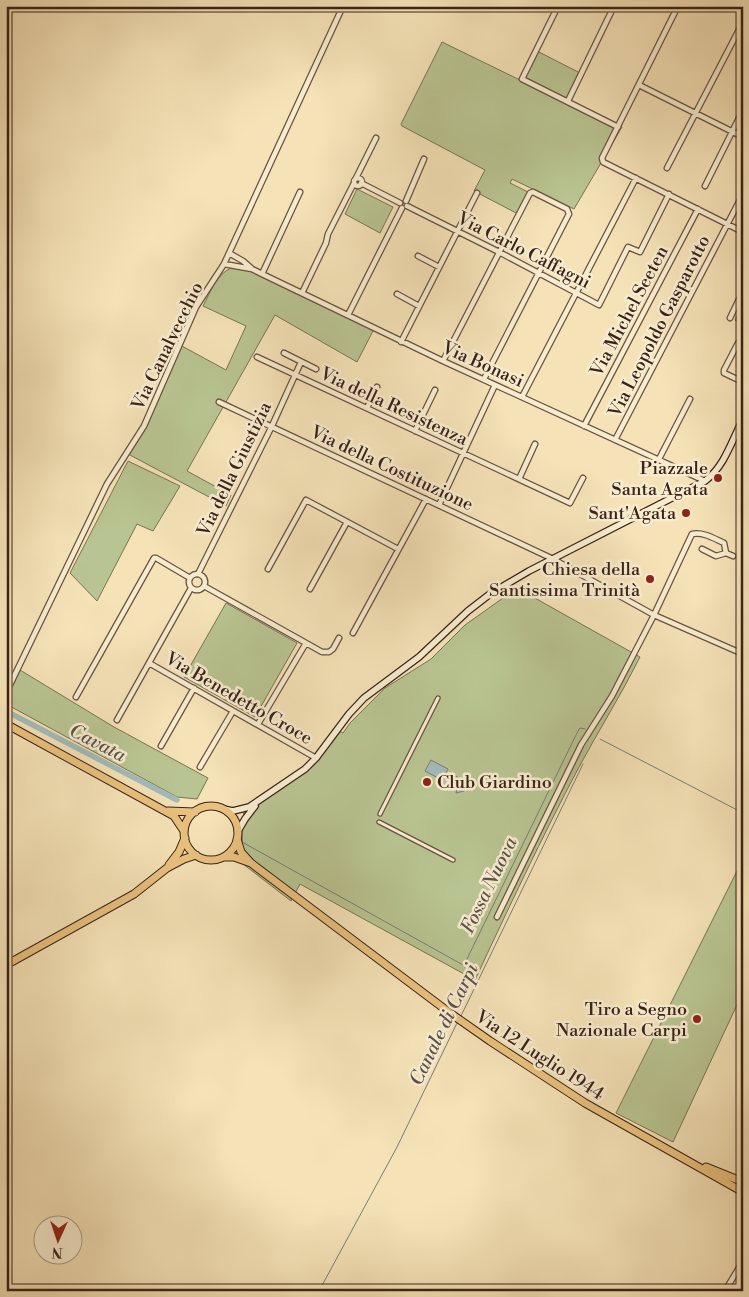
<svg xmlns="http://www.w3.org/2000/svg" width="749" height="1297" viewBox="0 0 749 1297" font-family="'Libre Bodoni',serif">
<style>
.green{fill:#b8c491;stroke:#797355}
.water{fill:#a3babb;stroke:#797d7a}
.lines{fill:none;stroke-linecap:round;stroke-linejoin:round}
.stream{stroke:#797d7a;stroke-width:1}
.canal{stroke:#a3babb;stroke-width:5.5}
.pedestrian-casing{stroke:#695240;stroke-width:5.5}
.minor-casing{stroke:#695240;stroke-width:7}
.secondary-casing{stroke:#3a2219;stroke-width:8}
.primary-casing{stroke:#3a2219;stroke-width:9}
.pedestrian{stroke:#f8ecd0;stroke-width:3}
.minor{stroke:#f8ecd0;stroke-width:4.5}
.secondary{stroke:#f8ecd0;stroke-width:5.5}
.primary{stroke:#eac17c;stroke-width:7}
.poi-dot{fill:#8f2418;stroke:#f8ecd0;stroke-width:2}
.labels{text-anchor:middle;stroke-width:5;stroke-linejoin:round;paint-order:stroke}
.street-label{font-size:18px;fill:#3a2219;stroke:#f8ecd0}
.poi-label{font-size:18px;fill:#3a2219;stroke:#f8ecd0;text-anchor:end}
.water-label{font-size:19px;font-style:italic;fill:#5a504a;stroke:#f8ecd0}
</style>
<rect width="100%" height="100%" fill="#f5e2b7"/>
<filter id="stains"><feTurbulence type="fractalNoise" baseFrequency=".004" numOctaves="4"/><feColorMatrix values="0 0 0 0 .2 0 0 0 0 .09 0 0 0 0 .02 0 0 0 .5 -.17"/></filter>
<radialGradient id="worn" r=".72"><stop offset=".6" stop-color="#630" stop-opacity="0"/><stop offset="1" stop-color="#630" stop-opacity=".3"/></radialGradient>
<path class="green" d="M442,42l80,39 15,-30 45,23 -13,27 53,26 -48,82 -62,-30 -2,4 20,10 -12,21 -44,-23 11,-21 -83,-44 -1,-2z
M357,189l36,18 -13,26 -35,-19z
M231,268h13l17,6 113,55 -17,33 -82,-47 -88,156 44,24 -5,11 -98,-52 17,-28 35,-81 46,25 20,-44 -43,-20c8,-15 13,-31 28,-38z
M743,304v26l-6,-3 2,-4 -4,-3z
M128,461l52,25 -27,45 -16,-7 -40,77 -27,-28z
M517,588l123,69c-19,38 -41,73 -61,110 -37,70 -71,142 -104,213l-175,-96 -9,17 -48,-37 -1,-33 4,-10 -4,-12 66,-45 27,-35 8,4 7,-10 35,-35 46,-29 34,-34z
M226,603l71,40 -42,74 -71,-40z
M20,670l94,57 94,51 -11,21 -20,-2 -171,-93v-4z
M737,871l6,3v118l-70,150 -57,-29z"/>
<path class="water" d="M431,760l17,9 -6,11 -17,-9z
M457,776v3l4,5 6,1 -3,6 -8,2 1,-5 -4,-5 -4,-1z"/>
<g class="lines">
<path class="stream" d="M600,739l143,74
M242,842l221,123 3,-4 111,-228 3,-5 5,1
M460,1018l123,-254
M319,1291l78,-144 61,-126"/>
<path class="canal" d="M6,711l171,89"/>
<defs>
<path id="pedestrian" d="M380,814l58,-116
M379,822l74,38"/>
<path id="minor" d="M558,6l-36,73 96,48
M678,6l-76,152 1,4 140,70
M639,85l104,52
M568,101l46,-95
M667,168l76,-146
M356,178l20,-40
M354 182a4 4 0 1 1 8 0a4 4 0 1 1-8 0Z
M361,183l39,20
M705,186l38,-76
M406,201l18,-42
M407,206l92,46 100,53 29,-58 12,5 29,-58
M229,253l14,8 8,7
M418,256l21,11
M224,264l28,5 10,5 181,87 262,120
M262,274l38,-82
M302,293l24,-50 2,-9 26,-51
M397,294l22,12
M348,315l54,-107
M730,318l13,-27
M401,342l76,-149
M738,343l-14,27v3l19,9
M284,353l32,16
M257,357l313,146 13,-25
M443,361l87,-168 3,-1 34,17 2,5 -85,165
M522,397l114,-219
M219,402l334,157 101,56 89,39
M367,408l10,-21
M584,426l114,-217
M415,431l20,-41
M615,440l128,-246
M659,459l31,-60
M519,479l16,-35
M439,505l56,-120
M702,549l14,7 10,-3
M268,569l38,-69 92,49
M189 582a8 8 0 1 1 16 0a8 8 0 1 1-16 0Z
M198,574l73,-146 30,-66
M204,586l102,57 -48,81
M310,589l37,-67
M353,633l73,-134
M306,643l16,9h7l4,-3 6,-11
M149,663l167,95
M6,693l101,-209 37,-58 52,-119 28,-43 119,-258
M76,697l78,-139h2l34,20
M117,720l74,-132
M161,746l33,-58
M200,767l33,-56
M497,917l84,-172 31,-49 42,-81 38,-81c12,-2 21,4 32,9l2,10 7,3
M725,1291l18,-30"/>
<path id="secondary" d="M223,809l10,2 16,-4 56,-38 11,-11 33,-44 15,-16 55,-41 49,-46 22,-17 39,-23 176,-90c20,-15 27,-41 38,-62
M238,831l7,-12 10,-13"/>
<path id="primary" d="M6,724l168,92 10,15
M184 833a27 27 0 1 1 54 0a27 27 0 1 1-54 0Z
M168,811l27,1
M237,839l4,13 10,11 199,150 40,28 95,62 158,89
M225,857h9l17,6
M169,865l10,-13 6,-14
M6,965l128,-71 33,-26 17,-9 12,-4
M706,1167l37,15"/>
</defs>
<use href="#pedestrian" class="pedestrian-casing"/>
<use href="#minor" class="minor-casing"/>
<use href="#secondary" class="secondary-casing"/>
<use href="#primary" class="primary-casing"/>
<use href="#pedestrian" class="pedestrian"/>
<use href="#minor" class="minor"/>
<use href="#secondary" class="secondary"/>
<use href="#primary" class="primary"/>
</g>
<g class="poi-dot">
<circle cx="718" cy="478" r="5"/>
<circle cx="686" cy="513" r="5"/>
<circle cx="650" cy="579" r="5"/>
<circle cx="427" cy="782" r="5"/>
<circle cx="697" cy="1019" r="5"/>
</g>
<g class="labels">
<g class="street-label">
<text transform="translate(524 250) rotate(27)" y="6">Via Carlo Caffagni</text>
<text transform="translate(629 311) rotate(-62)" y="6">Via Michel Seeten</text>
<text transform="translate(659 326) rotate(-63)" y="6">Via Leopoldo Gasparotto</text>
<text transform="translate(167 346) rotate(-64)" y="6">Via Canalvecchio</text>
<text transform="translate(483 364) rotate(24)" y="6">Via Bonasi</text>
<text transform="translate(394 406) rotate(25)" y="6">Via della Resistenza</text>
<text transform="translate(392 468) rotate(25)" y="6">Via della Costituzione</text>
<text transform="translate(234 469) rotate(-64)" y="6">Via della Giustizia</text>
<text transform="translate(239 698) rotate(30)" y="6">Via Benedetto Croce</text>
<text transform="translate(540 1055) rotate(33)" y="6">Via 12 Luglio 1944</text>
</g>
<g class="poi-label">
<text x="708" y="474">Piazzale<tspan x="708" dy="21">Santa Agata</tspan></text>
<text x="676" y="519">Sant'Agata</text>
<text x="640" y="575">Chiesa della<tspan x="640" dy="21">Santissima Trinità</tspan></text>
<text x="437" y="788" text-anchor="start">Club Giardino</text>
<text x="687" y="1015">Tiro a Segno<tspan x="687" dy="21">Nazionale Carpi</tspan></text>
</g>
<g class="water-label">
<text transform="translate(98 742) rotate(27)" y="7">Cavata</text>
<text transform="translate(488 885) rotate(-64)" y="7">Fossa Nuova</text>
<text transform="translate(443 1024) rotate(-64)" y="7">Canale di Carpi</text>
</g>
</g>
<rect width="749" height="1297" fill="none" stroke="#f5e2b7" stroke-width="25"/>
<rect x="8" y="8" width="734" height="1282" fill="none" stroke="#3a2219" stroke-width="2.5"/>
<rect x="12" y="12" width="724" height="1272" fill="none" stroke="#3a2219"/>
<g transform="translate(58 1240) rotate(183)"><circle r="24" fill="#f8ecd0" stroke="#ac9b87"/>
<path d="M0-4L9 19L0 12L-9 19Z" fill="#8f2418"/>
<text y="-8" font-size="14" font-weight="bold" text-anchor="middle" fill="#3a2219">N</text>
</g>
<rect width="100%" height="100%" filter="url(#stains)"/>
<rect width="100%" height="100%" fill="url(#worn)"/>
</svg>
